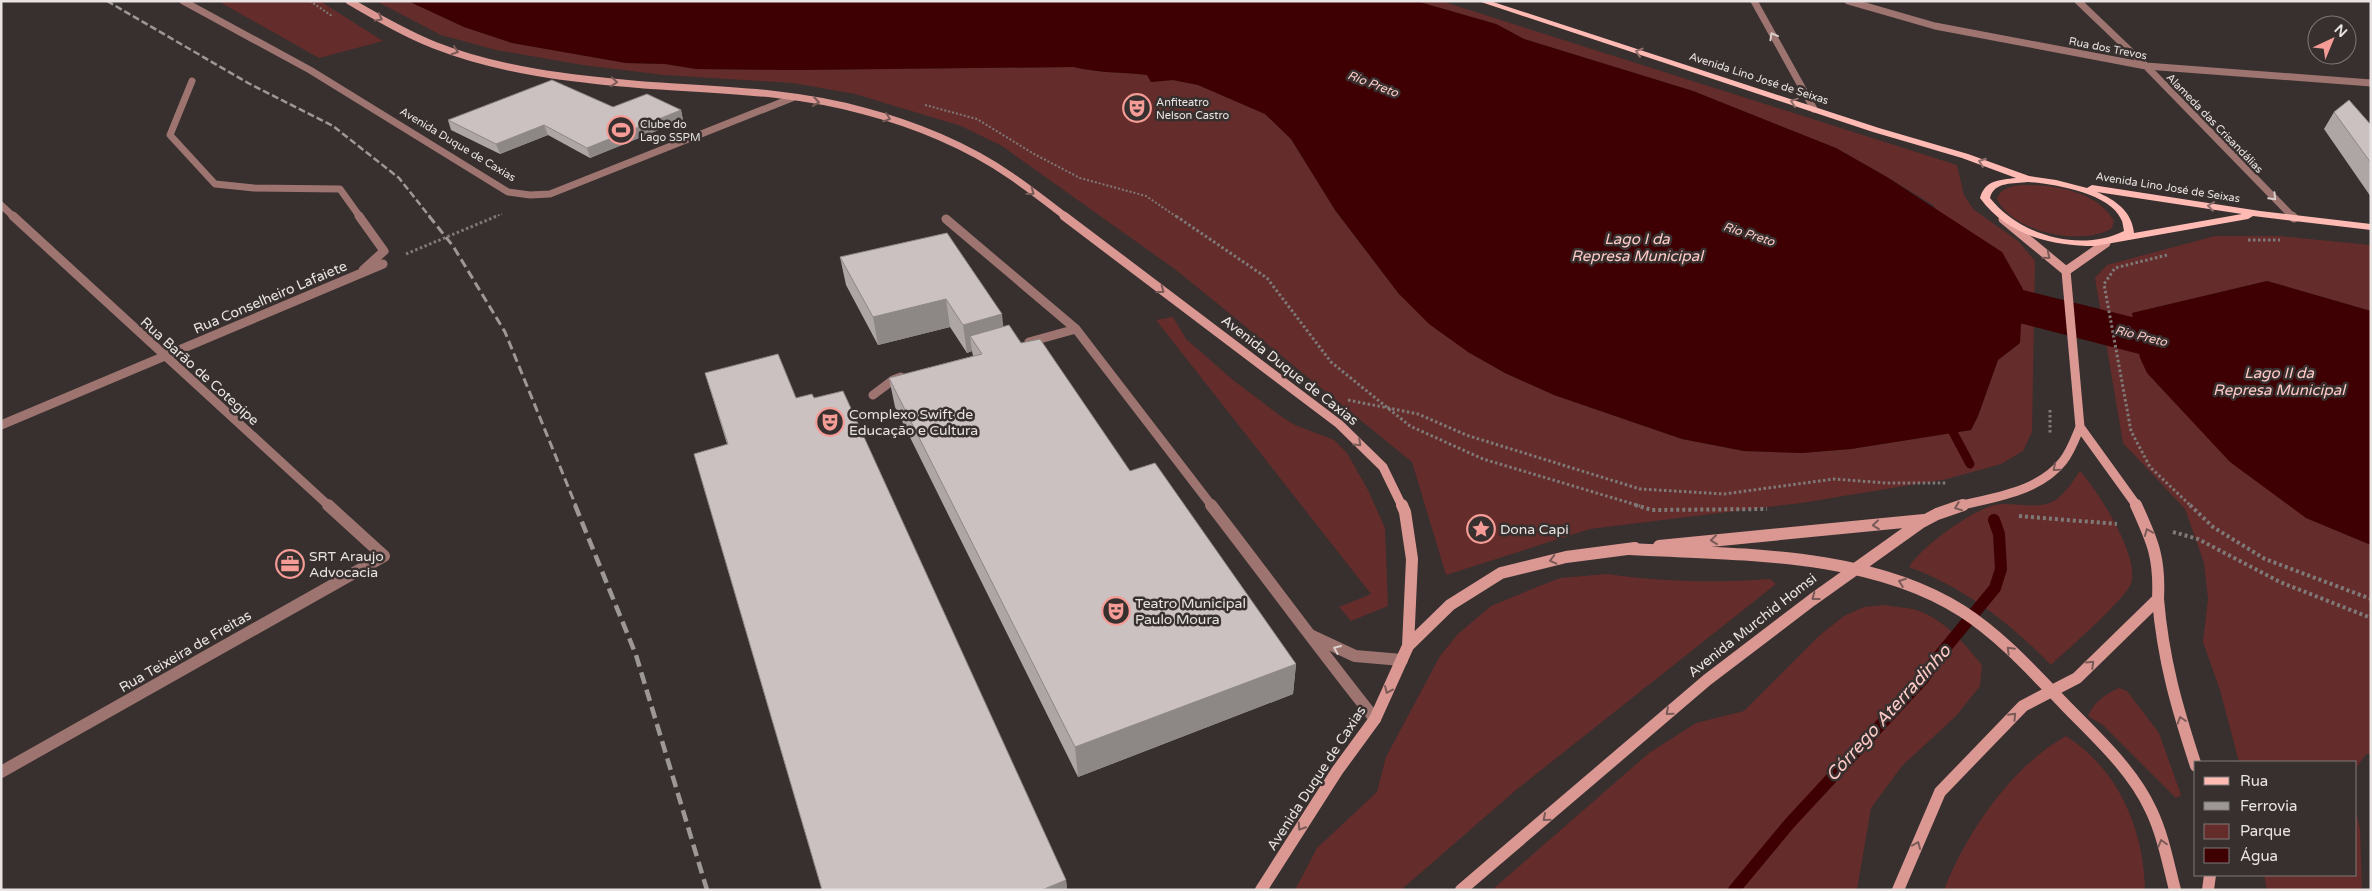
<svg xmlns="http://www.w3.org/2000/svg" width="2372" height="891" viewBox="0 0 2372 891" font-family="'Varela Round',sans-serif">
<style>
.green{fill:#642c2a}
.water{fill:#3f0004}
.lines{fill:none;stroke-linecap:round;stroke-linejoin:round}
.stream-far1{stroke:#3f0004;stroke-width:9}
.stream{stroke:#3f0004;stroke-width:12}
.river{fill:#3f0004;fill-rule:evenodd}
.path-far2{stroke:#7f7978;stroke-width:2;stroke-dasharray:2 2;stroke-linecap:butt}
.path-far1{stroke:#7f7978;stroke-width:3;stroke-dasharray:2.5 2.5;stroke-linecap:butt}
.path{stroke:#7f7978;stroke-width:4;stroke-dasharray:3 3;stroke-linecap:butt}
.lane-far1{stroke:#9e7470;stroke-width:9}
.lane{stroke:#9e7470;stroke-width:12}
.street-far2{stroke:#9e7470;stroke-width:7}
.street-far1{stroke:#9e7470;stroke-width:9}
.street{stroke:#9e7470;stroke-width:12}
.secondary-far2{stroke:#db9893;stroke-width:7}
.secondary-far1{stroke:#db9893;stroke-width:9}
.secondary{stroke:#db9893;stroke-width:12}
.primary{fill:#ffbab4;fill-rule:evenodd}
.rail-far2{stroke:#9d9796;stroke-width:2.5;stroke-dasharray:7 3;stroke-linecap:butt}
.rail-far1{stroke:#9d9796;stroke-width:3;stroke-dasharray:9 4.5;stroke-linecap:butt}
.rail{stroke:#9d9796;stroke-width:4.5;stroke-dasharray:12 6;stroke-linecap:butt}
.wall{fill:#aea6a5}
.shaded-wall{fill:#8d8786}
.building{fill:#cac1c0;stroke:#8d8786}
.oneway{stroke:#795a57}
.oneway2{stroke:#dacecc}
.oneway3{stroke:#916e6b}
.labels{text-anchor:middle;stroke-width:5;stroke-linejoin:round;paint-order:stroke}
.far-street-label{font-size:11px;fill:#e9e4e3;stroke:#37302f}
.far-poi-label{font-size:11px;fill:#e9e4e3;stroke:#37302f;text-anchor:start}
.far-water-label{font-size:12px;font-style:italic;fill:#ffcbc7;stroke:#37302f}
.street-label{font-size:14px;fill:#e9e4e3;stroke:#37302f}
.poi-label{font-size:14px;fill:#e9e4e3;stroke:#37302f;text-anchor:start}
.water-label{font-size:15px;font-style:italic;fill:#ffcbc7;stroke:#37302f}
.near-water-label{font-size:18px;font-style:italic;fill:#ffcbc7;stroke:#37302f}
</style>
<rect width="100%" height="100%" fill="#37302f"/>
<path class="green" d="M218,1h102l63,40 -64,17z
M376,1h32l56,26 48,16 114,20 39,1 31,5 103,1 275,-3c24,6 48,5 74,8l3,7 22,-2 25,5 67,29 26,25 44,71 64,84 69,58 37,21 49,22 128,44 62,12 58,2 49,-4 120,-19 7,-14 20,-56 22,-17 -87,-138 -46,-28 -51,-29 -143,-57 -169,-52 -28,-15 -80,-23h25l516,164 7,30 9,14 45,32 17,20 -3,171 -9,19 -22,13 -54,15 -146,24 -211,26 -144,46 -34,-113 -236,-192 -174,-124 -41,-20 -106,-32 -62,-11 -129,-8 -81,-10 -87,-15 -55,-15z
M2020,185c31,-1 77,5 94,36l-2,7c-28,19 -101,4 -115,-29 4,-11 12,-12 23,-14z
M2215,236h64l92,9v66l-104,-30 -135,32 174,205 65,27v209h-5l-10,14v-6h-117l-19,-72 -17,-48 5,-43 -4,-36 -19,-54 -62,-66 -28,-165 12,-13z
M1173,317l13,22 47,41 49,37 13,8 39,15 13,13 21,37 17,38 3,78 -37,15 -12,-14 32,-13 -215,-274z
M2080,471c18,20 60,85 51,112 -4,15 -65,68 -80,82 -40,-41 -87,-78 -142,-98 12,-20 63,-57 86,-62 18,-4 39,5 57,-3 11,-5 21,-21 28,-31z
M1607,574c56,8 106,9 163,5l6,5 -260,206 -115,100h-106l22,-42 60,-56 9,-35 54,-101 18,-22 33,-28 46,-19 23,-9z
M1885,605c10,2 21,2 31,5 28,9 49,34 66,55l-2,21 -24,30 -54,50 -31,42 -14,82h-365l157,-137 47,-30 48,-12 76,-76 24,-19 20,-9z
M2119,688l8,3 32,42 22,62 -5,3 -73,-73 -15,-9c7,-15 16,-21 31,-28z
M2066,736c52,33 78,93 79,154h-201c22,-57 68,-124 122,-154z
M2356,812l4,17 2,61h-95l-3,-15h92z"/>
<path class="water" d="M408,1h1008l80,23 28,15 169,52 143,57 51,29 115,75 21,37 -3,54 -22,17 -20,56 -7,14 -120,19 -49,4 -58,-2 -62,-12 -128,-44 -49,-22 -37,-21 -39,-28 -30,-30 -64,-84 -44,-71 -26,-25 -67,-29 -25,-5 -22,2 -4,-7c-25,-3 -49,-2 -73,-8l-275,3 -103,-1 -31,-5 -39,-1 -114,-20 -48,-16z
M2267,281l104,30v234l-65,-27 -76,-56 -83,-89 -7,-15 -8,-45z"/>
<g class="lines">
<path class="stream-far1" d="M1947,421l23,43"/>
<path class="stream" d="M1734,890l55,-66 134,-145 15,-22 57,-69 6,-19 -2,-35 -5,-14"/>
<path class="river" d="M1938,269l433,107v38l-452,-117 -8,-12 8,-12z"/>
<path class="path-far2" d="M310,1l22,15
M925,105l52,14 57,35 46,24 66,18 31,21
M494,217l8,-3"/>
<path class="path-far1" d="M1176,216l91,62 64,84 79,64 73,33 157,47
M2248,240h32
M406,254l91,-38
M2167,255l-52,13 -11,16 27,147 19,36 41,39
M1348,400l70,14 48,21 174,54 84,5 110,-15 52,4h60
M2050,410v24"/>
<path class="path" d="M1635,505l17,5 115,-1
M2190,505l23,22 52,32 106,40
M2019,516l98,8
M2173,532l25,7 82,43 91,36"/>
<path class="lane-far1" d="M946,219l130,110 136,177
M1029,342l47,-13
M873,395l20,-15 8,-3"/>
<path class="lane" d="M1211,505c55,71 108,144 164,214
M1310,635l45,21 47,4"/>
<path class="street-far2" d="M183,1l127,69 198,122 22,3 20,-1 242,-96
M1754,1l60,108
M1848,1l87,25 211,40 225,17
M2078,1l68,65 147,151
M192,81l-22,54 45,49 39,4 86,1 20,28
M1,205l13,12"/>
<path class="street-far1" d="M13,216l316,290
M359,216l25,35 -21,19
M2292,216l2,2
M1,425l382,-161"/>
<path class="street" d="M1,772l383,-216 -56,-51"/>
<path class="secondary-far2" d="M349,1c28,16 55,32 85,44 66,26 139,34 210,40 73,5 149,6 220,26 50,13 104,35 147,65 19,13 37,27 55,41"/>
<path class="secondary-far1" d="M1064,216l275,208 44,43 19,39
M2003,219l63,52
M2066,271l40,-28
M2066,271l14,156 57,79
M1959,506c35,-9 80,-14 104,-45 8,-10 12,-22 17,-34"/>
<path class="secondary" d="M1659,546l265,-26
M1630,549c107,6 238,2 332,62 39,25 71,61 103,94 31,32 67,64 86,105 12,25 17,53 24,80
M2158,599c5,61 19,109 38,167
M1408,646l42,-41 51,-32 65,-16 69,-9
M1261,890l76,-119 38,-52 33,-73 4,-87 -7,-47 -3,-7
M1461,890l246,-210 105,-80 108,-77 17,-9 26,-9
M1898,890l42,-98 83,-86 54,-28 81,-79c2,-41 -5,-57 -22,-94
M2208,890l2,-15"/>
<path class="primary" d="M1478,1h12l389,127 89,26 61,22 27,4 31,8 5,-3 168,26 111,13v6l-118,-14 -5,3 -153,27c-44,0 -88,-11 -115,-48 5,-18 19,-18 36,-20l-54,-20 -89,-26zM2028,182c26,2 81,11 93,37 2,3 2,8 3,12 -44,22 -105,4 -134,-33 4,-17 24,-14 38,-16zM2097,192l145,22 -108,19c-2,-22 -19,-33 -37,-41z"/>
<path class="rail-far2" d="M107,1l141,82 85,43 66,52 31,39"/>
<path class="rail-far1" d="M429,216l24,30 52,86 71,174"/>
<path class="rail" d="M575,505l61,150 71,235"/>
</g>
<path class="wall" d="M613,107l68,3 2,10 -93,38 -42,-23 -48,19 -49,-24 -3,-10z
M2334,112l37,13v72l-47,-68z
M947,233l56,94 18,16 109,128 166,193 -3,30 -215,83 -183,-370 -6,-29 84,-22 -1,-5 -5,2 -17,-26 -72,18 -32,-60 -6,-28z
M705,373l91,25 270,482 1,10h-245l-95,-446z"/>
<path class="shaded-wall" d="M681,110l2,10 -93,38 -3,-10z
M544,125l4,10 -48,19 -4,-10z
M946,299l4,28 -72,18 -5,-28z
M1002,314l3,28 -35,-6 2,15 -5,2 -4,-28z
M1296,664l-3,30 -215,83 -3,-30z
M1066,880l1,10h-25z"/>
<path class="building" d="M552,80l61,27 34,-13 34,16 -94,38 -43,-23 -48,19 -48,-24z
M2349,100l22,25v38l-37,-51z
M947,233l55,81 -39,11 -17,-26 -73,18 -33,-60z
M1009,325l12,18 19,-4 90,132 25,-8 141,201 -221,83 -186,-369 93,-24 -12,-18z
M778,354l18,44 16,-4 2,4 29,-7 223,489 -24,10h-220l-128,-436 34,-10 -23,-71z"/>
<defs><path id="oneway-chevron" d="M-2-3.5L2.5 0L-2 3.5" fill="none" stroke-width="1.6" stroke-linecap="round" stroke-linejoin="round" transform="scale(1.25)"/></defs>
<g class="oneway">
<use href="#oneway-chevron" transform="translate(379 18) rotate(29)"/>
<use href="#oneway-chevron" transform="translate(455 51) rotate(18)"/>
<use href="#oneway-chevron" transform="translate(614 82) rotate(5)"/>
<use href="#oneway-chevron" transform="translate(816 102) rotate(9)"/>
<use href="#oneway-chevron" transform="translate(887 118) rotate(19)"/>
<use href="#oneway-chevron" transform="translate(1031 192) rotate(37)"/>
<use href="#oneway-chevron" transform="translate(2047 256) rotate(39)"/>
<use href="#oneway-chevron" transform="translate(1161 290) rotate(37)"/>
<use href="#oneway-chevron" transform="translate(1358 443) rotate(44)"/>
<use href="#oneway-chevron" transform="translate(2056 468) rotate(140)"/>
<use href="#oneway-chevron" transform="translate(1958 507) rotate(159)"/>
<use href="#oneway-chevron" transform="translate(1876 525) rotate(174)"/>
<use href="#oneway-chevron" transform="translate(2148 532) rotate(-112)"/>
<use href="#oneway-chevron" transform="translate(1714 540) rotate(174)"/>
<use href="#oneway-chevron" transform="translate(1553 560) rotate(166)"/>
<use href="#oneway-chevron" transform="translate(1902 582) rotate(-160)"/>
<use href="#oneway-chevron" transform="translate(1815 597) rotate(143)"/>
<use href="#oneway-chevron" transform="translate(2010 650) rotate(-135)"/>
<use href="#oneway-chevron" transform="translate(2091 664) rotate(-44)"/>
<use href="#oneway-chevron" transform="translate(1388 690) rotate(114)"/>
<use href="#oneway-chevron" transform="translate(1669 712) rotate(139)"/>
<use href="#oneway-chevron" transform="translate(2013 716) rotate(-46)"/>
<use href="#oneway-chevron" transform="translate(2181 720) rotate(-108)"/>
<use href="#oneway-chevron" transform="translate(1546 818) rotate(139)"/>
<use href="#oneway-chevron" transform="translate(1301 827) rotate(123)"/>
<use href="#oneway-chevron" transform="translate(2162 843) rotate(-106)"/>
<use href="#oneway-chevron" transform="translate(1917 845) rotate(-67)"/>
</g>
<g class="oneway2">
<use href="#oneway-chevron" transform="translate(1773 36) rotate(-119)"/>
<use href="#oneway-chevron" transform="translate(2273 197) rotate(46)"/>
<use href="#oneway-chevron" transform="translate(1337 649) rotate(-157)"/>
</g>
<g class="oneway3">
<use href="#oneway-chevron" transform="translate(1639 52) rotate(-162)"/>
<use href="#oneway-chevron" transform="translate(1794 102) rotate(-162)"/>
<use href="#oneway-chevron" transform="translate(1982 162) rotate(-160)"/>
<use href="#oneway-chevron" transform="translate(2211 206) rotate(-171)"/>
</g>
<defs>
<symbol id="theatre-ring" viewBox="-11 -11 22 22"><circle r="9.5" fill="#37302f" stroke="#f59c96" stroke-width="1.5"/><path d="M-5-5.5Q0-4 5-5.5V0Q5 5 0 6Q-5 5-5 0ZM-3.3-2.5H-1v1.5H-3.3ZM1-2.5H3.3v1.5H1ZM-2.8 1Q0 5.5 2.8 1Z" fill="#f59c96"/></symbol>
<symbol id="stadium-ring" viewBox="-11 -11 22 22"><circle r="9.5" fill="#37302f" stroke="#f59c96" stroke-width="1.5"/><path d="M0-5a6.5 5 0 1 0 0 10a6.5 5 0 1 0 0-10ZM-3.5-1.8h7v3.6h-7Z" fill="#f59c96"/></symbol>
<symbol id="sight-ring" viewBox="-11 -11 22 22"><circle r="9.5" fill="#37302f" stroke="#f59c96" stroke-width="1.5"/><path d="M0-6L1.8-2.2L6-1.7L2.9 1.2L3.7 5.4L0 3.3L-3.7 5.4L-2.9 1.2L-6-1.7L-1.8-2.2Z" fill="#f59c96"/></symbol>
<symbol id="office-ring" viewBox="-11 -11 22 22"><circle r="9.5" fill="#37302f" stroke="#f59c96" stroke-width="1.5"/><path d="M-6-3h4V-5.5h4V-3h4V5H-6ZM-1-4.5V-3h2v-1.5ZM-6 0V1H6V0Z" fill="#f59c96"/></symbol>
</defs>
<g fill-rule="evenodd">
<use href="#theatre-ring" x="1121" y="92" width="32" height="32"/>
<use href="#stadium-ring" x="605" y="114" width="32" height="32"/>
<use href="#theatre-ring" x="814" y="406" width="32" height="32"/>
<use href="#sight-ring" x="1465" y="513" width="32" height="32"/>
<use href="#office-ring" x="274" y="548" width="32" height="32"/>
<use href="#theatre-ring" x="1100" y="595" width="32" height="32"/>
</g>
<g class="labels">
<g class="far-street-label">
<text transform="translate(2108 48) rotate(11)" y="4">Rua dos Trevos</text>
<text transform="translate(1759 78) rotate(18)" y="4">Avenida Lino José de Seixas</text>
<text transform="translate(2215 123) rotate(46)" y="4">Alameda das Crisandálias</text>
<text transform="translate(458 144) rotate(31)" y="4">Avenida Duque de Caxias</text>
<text transform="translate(2168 187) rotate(9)" y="4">Avenida Lino José de Seixas</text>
</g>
<g class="far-poi-label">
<text x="1156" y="106">Anfiteatro<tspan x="1156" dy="13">Nelson Castro</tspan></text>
<text x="640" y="128">Clube do<tspan x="640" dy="13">Lago SSPM</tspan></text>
</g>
<g class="far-water-label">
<text transform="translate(1373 84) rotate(21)" y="4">Rio Preto</text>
<text transform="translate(1749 234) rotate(18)" y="4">Rio Preto</text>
<text transform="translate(2141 336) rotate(14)" y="4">Rio Preto</text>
</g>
<g class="street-label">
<text transform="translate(270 297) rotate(-23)" y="5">Rua Conselheiro Lafaiete</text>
<text transform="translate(1290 370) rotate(38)" y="5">Avenida Duque de Caxias</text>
<text transform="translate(200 371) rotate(42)" y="5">Rua Barão de Cotegipe</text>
<text transform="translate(1752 625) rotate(-38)" y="5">Avenida Murchid Homsi</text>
<text transform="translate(185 651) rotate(-30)" y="5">Rua Teixeira de Freitas</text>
<text transform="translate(1316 778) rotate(-57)" y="5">Avenida Duque de Caxias</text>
</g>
<g class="poi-label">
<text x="849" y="419">Complexo Swift de<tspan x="849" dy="16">Educação e Cultura</tspan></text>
<text x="1500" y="534">Dona Capi</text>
<text x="309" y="561">SRT Araujo<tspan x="309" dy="16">Advocacia</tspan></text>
<text x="1135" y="608">Teatro Municipal<tspan x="1135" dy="16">Paulo Moura</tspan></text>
</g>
<g class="water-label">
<text x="1637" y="244">Lago I da<tspan x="1637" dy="17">Represa Municipal</tspan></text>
<text x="2279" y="378">Lago II da<tspan x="2279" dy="17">Represa Municipal</tspan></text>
</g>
<g class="near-water-label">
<text transform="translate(1888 713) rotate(-48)" y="6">Córrego Aterradinho</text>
</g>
</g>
<rect width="2372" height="891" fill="none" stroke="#e9e4e3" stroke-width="5"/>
<rect x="2194" y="761" width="162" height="115" fill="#37302f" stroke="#7e7877"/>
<rect x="2204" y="777" width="25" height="8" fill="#ffbab4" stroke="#7e7877"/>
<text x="2240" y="786" font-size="15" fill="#e9e4e3">Rua</text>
<rect x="2204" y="802" width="25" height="8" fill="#9d9796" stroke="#7e7877"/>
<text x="2240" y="811" font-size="15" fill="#e9e4e3">Ferrovia</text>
<rect x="2204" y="824" width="25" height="15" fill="#642c2a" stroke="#7e7877"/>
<text x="2240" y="836" font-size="15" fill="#e9e4e3">Parque</text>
<rect x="2204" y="848" width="25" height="15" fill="#3f0004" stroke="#7e7877"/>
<text x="2240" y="861" font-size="15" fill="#e9e4e3">Água</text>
<g transform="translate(2332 40) rotate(44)"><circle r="24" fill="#37302f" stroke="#7e7877"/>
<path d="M0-4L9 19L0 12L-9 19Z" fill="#f59c96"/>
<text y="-8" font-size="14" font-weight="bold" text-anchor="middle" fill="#e9e4e3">N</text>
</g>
</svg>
